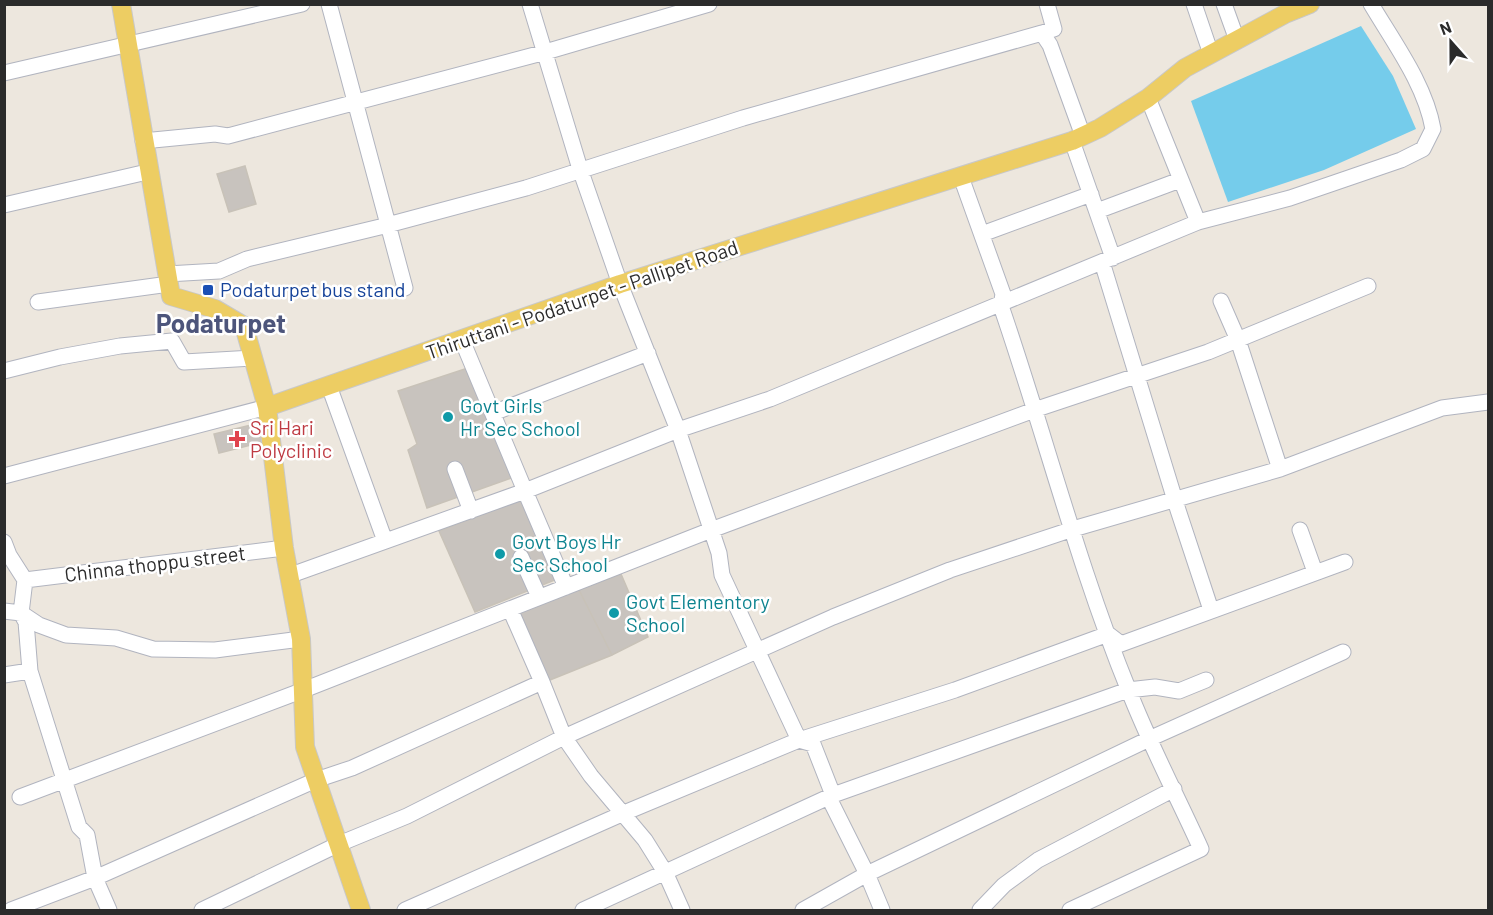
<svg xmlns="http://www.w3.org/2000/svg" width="1493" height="915" viewBox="0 0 1493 915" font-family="Barlow,sans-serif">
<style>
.water{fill:#75cceb}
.building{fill:#c8c3be;stroke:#c8c2b8;stroke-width:1.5}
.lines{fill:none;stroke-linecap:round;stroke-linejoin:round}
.minor-casing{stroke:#b1b4bf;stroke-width:17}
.major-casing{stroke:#c8c8c8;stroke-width:20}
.minor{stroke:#fff;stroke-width:15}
.major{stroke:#edcd63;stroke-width:18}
.transit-dot{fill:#1a4fb4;stroke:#fff;stroke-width:2}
.culture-dot{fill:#0f9aa8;stroke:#fff;stroke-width:2}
.health-dot{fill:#e0444e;stroke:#fff;stroke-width:2}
.labels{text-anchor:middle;stroke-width:5;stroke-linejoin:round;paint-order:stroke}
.transit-label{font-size:20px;fill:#164399;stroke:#fff;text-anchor:start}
.street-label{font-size:20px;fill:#2b2b2b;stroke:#fff}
.culture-label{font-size:20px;fill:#0d838f;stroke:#fff;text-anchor:start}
.health-label{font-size:20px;fill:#be3a42;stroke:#fff;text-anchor:start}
.district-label{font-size:26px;font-weight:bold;fill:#4d557b;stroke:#fff}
</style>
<rect width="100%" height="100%" fill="#ede7de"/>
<path class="water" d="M1361,26l32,50 23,53 -92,41 -96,32 -37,-101z"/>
<path class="building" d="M245,166l11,38 -27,8 -12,-38z
M468,368l46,109 -87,31 -19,-58 9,-6 -19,-53z
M259,423l4,19 -44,11 -5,-19z
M525,498l37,79 -87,35 -36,-81z
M621,574l27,63 -36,18 -33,-65z
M579,590l33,65 -67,27 -31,-69z"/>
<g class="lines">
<defs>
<path id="minor" d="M329,4l76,284
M530,4l50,165 40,115 58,146 41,123 3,22 77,165 14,4 20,51 -2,7 36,72 282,-135 194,-87
M1194,4l17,50
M1224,4l13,36
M1042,33l8,12 33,91
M4,73l298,-69
M1148,98l50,124
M143,141l72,-7 13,2 314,-83 167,-49
M1072,141l41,117
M961,177l42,117 -2,12c44,128 77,260 128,385 21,54 48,105 72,158l-131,61
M4,205l143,-33
M1097,211l83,-31
M982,234l109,-40
M1102,262l76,248 33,100
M167,274l52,-3 28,-12 133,-32 146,-39 217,-70 299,-85 12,-4 -7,-25
M1221,301l17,39 42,129
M38,302l131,-18
M462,340l63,151 153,-61 92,-31 428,-177 92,-24 111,-38 22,-11 10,-20c-8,-45 -39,-86 -62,-125
M4,371l56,-14 60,-11 52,-5 12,21 69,-4
M329,386l56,155
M493,413l155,-60
M455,469l16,42
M4,476l263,-69
M1300,530l15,42
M4,542l5,13 16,25 -4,33 5,9 4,49 -26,4
M521,557l18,40
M291,575l234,-84 41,96
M25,580l259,-32
M510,609l32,73
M4,611l17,2 18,12 27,10 50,3 37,11 62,1 86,-11
M30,671l49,156 8,8 8,43 14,32
M20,797l281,-106 410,-161 326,-121 171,-57 160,-66
M11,910l84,-32 221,-98 36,-12 190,-86 22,55 27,39 54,64 20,32 17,38
M202,910l137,-66 68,-28 157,-79 269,-120 117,-47 123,-41 207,-60 162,-61 46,-6
M405,910l219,-97 175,-73 156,-50 153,-56 13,10 224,-82
M583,910l250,-115 295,-105 27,-3 24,4 27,-11
M803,910l64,-36 15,36
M980,910l24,-25 34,-25 136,-71"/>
<path id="major" d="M121,4l50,292 44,13 29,17 23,81 353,-123 452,-143 28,-13 48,-30 37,-30 100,-54 25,-10
M267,407l17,141 17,91 4,108 56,163"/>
</defs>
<use href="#minor" class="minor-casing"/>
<use href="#major" class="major-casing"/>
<use href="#minor" class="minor"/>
<use href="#major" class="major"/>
</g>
<rect class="transit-dot" x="202" y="284" width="12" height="12" rx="3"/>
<g class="culture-dot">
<circle cx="448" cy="417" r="6"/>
<circle cx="500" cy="554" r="6"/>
<circle cx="614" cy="613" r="6"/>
</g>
<path class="health-dot" d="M234 430h6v6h6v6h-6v6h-6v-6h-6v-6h6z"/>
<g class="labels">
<g class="transit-label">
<text x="220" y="297">Podaturpet bus stand</text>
</g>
<g class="street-label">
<text transform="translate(582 300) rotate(-19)" y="7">Thiruttani - Podaturpet - Pallipet Road</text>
<text transform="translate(155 564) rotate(-7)" y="7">Chinna thoppu street</text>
</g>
<g class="culture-label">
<text x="460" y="413">Govt Girls<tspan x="460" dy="23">Hr Sec School</tspan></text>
<text x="512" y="549">Govt Boys Hr<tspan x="512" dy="23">Sec School</tspan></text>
<text x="626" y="609">Govt Elementory<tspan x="626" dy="23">School</tspan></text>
</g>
<g class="health-label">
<text x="250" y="435">Sri Hari<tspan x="250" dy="23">Polyclinic</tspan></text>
</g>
<g class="district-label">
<text x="221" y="333">Podaturpet</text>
</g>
</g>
<rect width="1493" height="915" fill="none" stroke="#2b2b2b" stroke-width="12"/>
<g transform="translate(1451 42) rotate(339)" stroke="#ffffff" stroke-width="4.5" paint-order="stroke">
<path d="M0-4.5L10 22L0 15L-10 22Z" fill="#2b2b2b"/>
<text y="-9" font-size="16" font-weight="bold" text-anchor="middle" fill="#2b2b2b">N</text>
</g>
</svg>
